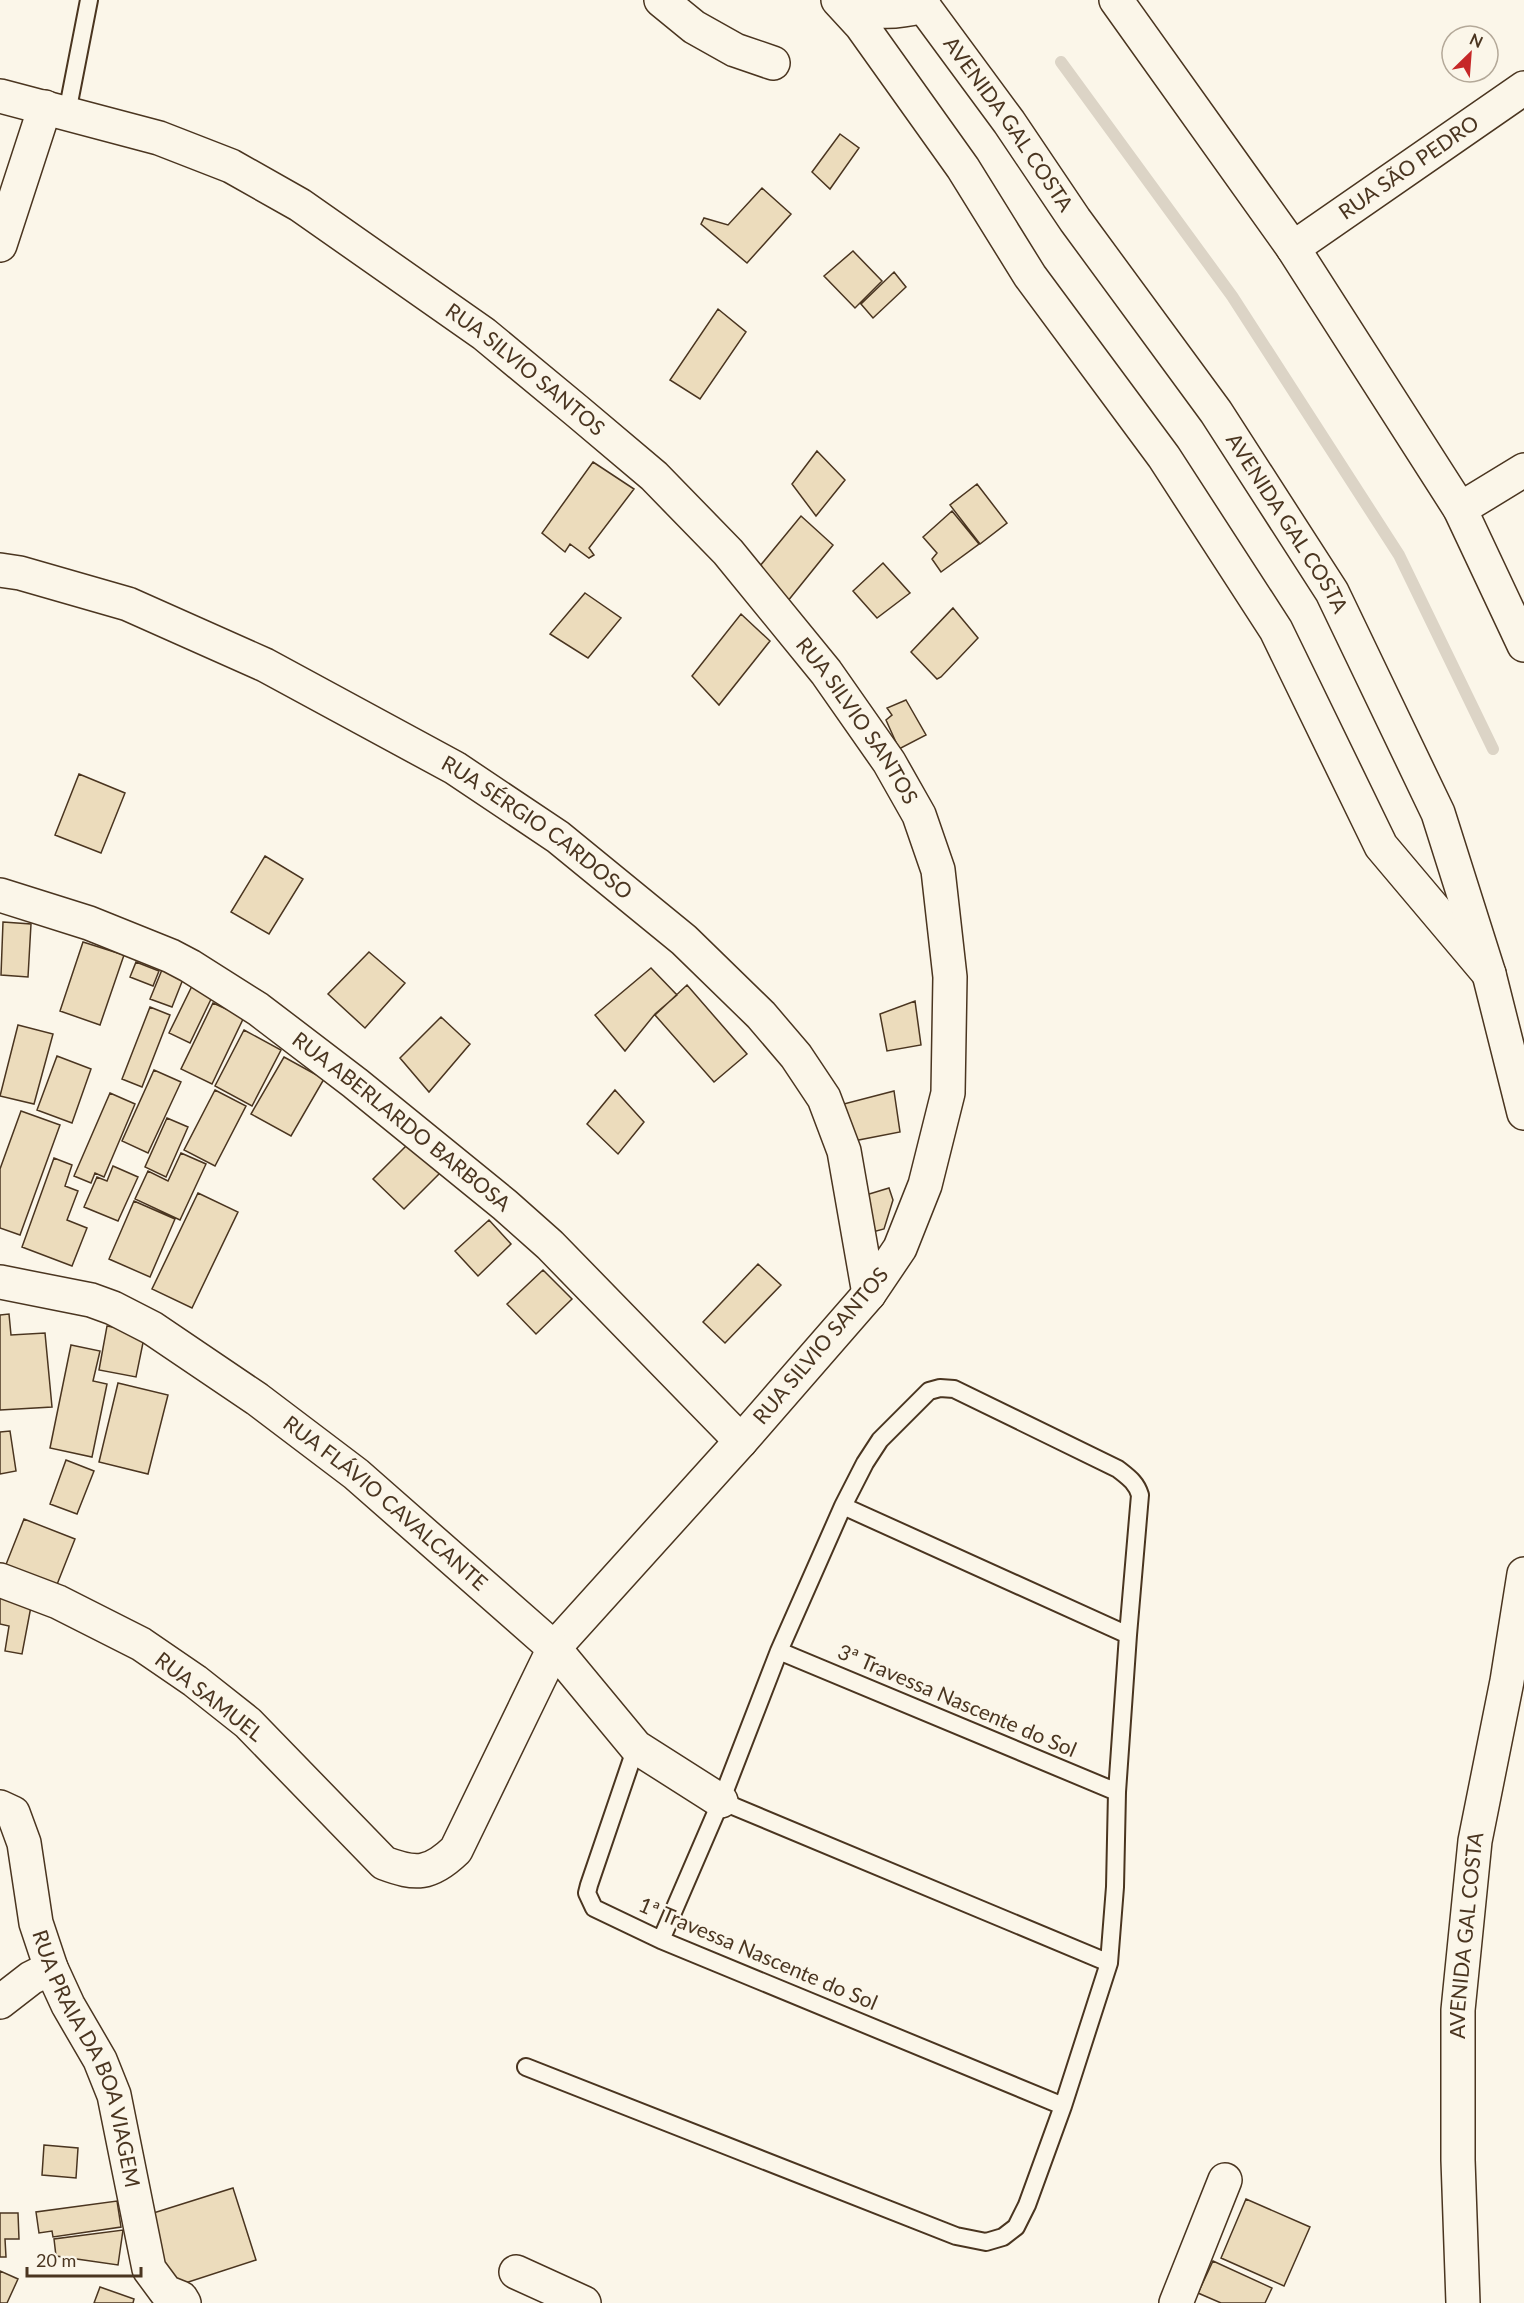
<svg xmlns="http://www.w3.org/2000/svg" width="1524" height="2303" viewBox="0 0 1524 2303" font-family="Lato,sans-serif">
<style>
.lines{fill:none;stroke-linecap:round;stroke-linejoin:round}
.stream{stroke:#dcd4c6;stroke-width:12}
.building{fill:#ecdcbc;stroke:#4a3520;stroke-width:1.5}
.lane-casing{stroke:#4a3520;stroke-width:20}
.street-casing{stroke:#4a3520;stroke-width:36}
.secondary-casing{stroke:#4a3520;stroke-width:36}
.primary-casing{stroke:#4a3520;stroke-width:36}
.lane{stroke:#fbf6e9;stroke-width:16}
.street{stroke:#fbf6e9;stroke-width:33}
.secondary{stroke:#fbf6e9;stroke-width:33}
.primary{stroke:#fbf6e9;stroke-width:33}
.labels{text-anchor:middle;stroke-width:4.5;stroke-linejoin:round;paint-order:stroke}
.street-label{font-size:21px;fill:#4a3520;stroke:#fbf6e9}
</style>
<rect width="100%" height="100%" fill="#fbf6e9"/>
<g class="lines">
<path class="stream" d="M1061,62l171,234 167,259 94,194"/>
</g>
<path class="building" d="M840,134l19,14 -29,41 -18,-17z
M762,188l29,26 -44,49 -46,-39 3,-6 24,7z
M853,251l29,30 -27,27 -31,-32z
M894,272l12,15 -33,31 -12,-14z
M718,309l28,23 -46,67 -30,-19z
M817,451l28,29 -29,36 -24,-32z
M593,462l41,27 -45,59 5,7 -5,3 -19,-14 -5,8 -23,-19z
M977,484l30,39 -27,21 -30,-39z
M952,511l27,33 -38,28 -9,-13 5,-6 -14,-16z
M801,516l32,29 -50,62 -28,-35z
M883,563l27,30 -33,25 -24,-27z
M585,593l36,25 -33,40 -38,-24z
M953,608l25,30 -37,39 -4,2 -26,-27z
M741,614l29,27 -51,64 -27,-29z
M906,700l20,35 -27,14 -13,-29 6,-5 -5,-7z
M79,774l46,19 -24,60 -46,-18z
M265,856l38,23 -34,55 -38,-22z
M3,922l28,2 -3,53 -27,-2z
M83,942l41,13 -24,70 -40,-14z
M369,952l36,31 -40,45 -37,-34z
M166,960l21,9 -15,38 -22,-8z
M136,962l23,9 -6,15 -23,-9z
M651,968l26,27 -22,19 -30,37 -30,-36z
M193,984l21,9 -24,50 -21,-10z
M687,985l60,69 -33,28 -59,-67z
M915,1001l6,44 -34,6 -7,-37z
M213,1003l31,14 -32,67 -31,-15z
M150,1007l20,8 -28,72 -20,-8z
M441,1017l29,27 -41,48 -29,-34z
M18,1025l35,9 -19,70 -34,-8z
M244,1030l37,20 -29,56 -37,-20z
M57,1056l34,13 -19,54 -35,-13z
M284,1057l40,22 -33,57 -40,-22z
M154,1070l27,12 -33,71 -26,-12z
M215,1090l31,16 -31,60 -31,-16z
M615,1090l29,32 -26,32 -31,-30z
M894,1091l6,41 -57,11 -7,-37z
M110,1093l25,11 -31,73 -9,-4 -4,10 -17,-7z
M21,1111l39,14 -40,110 -20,-7v-59z
M167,1118l21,9 -22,50 -21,-10z
M409,1143l31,30 -36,36 -31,-30z
M181,1153l25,11 -26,56 -45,-21 13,-28 20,10z
M54,1158l18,7 -7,21 13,5 -11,29 20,8 -15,38 -50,-19z
M113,1166l25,11 -20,44 -34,-14 13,-30 10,4z
M889,1188l4,12 -9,29 -23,6 -5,-37z
M198,1193l40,19 -46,96 -40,-19z
M134,1201l41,18 -25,58 -41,-18z
M489,1220l22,24 -33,32 -23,-25z
M758,1264l23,21 -56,58 -22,-21z
M543,1270l29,29 -36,35 -29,-30z
M9,1314l2,21 34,-2 7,74 -52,3v-95z
M107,1326l38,7 -9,44 -37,-7z
M71,1345l29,6 -7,30 14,3 -15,73 -42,-9z
M118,1383l50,12 -20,79 -49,-12z
M10,1431l6,40 -16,3v-42z
M66,1460l28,11 -17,43 -27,-10z
M24,1519l51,20 -19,48 -51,-20z
M0,1590l33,6 -11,58 -17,-3 4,-25 -9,-2z
M44,2145l34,3 -2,30 -34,-3z
M233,2188l23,72 -86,28 -23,-73z
M1246,2199l64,28 -26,59 -63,-28z
M117,2201l4,26 -68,10 -1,-6 -13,2 -3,-21z
M0,2213h18l1,26h-14l1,18h-6z
M123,2230l-5,35 -62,-9 -2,-17z
M1213,2261l59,27 -7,15h-44l-23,-10z
M0,2271l18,8 -11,24h-7z
M100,2287l34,12 -1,4h-39z"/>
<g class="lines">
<defs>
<path id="lane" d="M67,113l22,-113
M843,1506l285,129
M779,1651l338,141
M636,1747l-47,138 -2,8 7,15 67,32 402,166
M721,1801l388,162
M526,2067l430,169 30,6 17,-5 13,-10 11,-22 36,-99 46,-143 6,-76 2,-95 11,-157 12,-140c-4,-13 -12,-18 -22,-26l-164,-80 -14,-1 -11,3 -49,49 -15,23 -22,43 -64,145 -58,150 -60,139"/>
<g id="street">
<path d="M661,0l33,27 41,23 38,13"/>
<path id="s1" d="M0,96l159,42 72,28 69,39 184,129 93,77 77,65 74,76 98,120 63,90 30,53 19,55 12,107 -2,116 -23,92 -25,63 -31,46 -128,147 -187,207 -98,202c-26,25 -40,25 -72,13l-136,-140 -53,-42 -54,-37 -83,-42 -58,-22"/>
<path d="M0,245l45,-138"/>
<path id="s2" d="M1293,248l231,-160"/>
<path d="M1460,509l64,-39"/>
<path id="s3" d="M0,570l20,3 108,31 137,61 190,103 103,69 126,103 77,75 35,41 28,42 20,53 25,143"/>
<path id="s4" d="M0,895l89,28 82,33 19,10 68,43 97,74 150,122 45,40 191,196"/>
<path id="s5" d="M0,1282l91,18 22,8 39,20 105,71 99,75 198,174 82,99 85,54"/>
<path id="s6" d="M0,1807l13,6 11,30 12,80 15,45 17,37 32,55 14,35 35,174 17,23 15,6 3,5"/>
<path d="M0,2002l31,-24 20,-10"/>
<path d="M516,2272l68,31"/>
<path d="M1176,2303l49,-123"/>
</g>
<path id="secondary" d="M838,0l23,25 102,143 67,108 134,181 112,173 105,216 108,128
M846,0c27,15 49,13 78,6"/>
<g id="primary">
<path id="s7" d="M919,0l90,122 66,98 141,192 116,180 106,221 51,161 35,139"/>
<path d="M1116,0l177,248 167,261 64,136"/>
<path id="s8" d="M1463,2303l-5,-143v-150l17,-169 32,-160 17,-107"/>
</g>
</defs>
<use href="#lane" class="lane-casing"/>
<use href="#street" class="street-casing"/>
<use href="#secondary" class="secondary-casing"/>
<use href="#primary" class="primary-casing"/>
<use href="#lane" class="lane"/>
<use href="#street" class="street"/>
<use href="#secondary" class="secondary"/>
<use href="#primary" class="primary"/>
</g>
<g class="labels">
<g class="street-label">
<text dy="7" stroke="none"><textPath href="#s7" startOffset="153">AVENIDA GAL COSTA</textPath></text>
<text dy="7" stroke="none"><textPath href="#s2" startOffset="141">RUA SÃO PEDRO</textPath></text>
<text dy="7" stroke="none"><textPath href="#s1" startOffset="600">RUA SILVIO SANTOS</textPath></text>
<text dy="7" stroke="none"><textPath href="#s7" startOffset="640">AVENIDA GAL COSTA</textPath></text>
<text dy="7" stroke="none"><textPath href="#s1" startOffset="1086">RUA SILVIO SANTOS</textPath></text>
<text dy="7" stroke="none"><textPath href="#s3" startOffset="600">RUA SÉRGIO CARDOSO</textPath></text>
<text dy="7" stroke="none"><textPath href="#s4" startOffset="466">RUA ABERLARDO BARBOSA</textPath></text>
<text transform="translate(821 1346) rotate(-50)" y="7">RUA SILVIO SANTOS</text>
<text dy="7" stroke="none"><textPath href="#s5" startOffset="452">RUA FLÁVIO CAVALCANTE</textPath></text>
<text transform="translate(209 1697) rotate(38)" y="7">RUA SAMUEL</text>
<text transform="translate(957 1701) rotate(23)" y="7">3ª Travessa Nascente do Sol</text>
<text dy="7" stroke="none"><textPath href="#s8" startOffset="368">AVENIDA GAL COSTA</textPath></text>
<text transform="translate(758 1954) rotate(23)" y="7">1ª Travessa Nascente do Sol</text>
<text dy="7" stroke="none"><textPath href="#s6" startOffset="273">RUA PRAIA DA BOA VIAGEM</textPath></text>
</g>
</g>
<g transform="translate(1470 54) rotate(25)"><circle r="28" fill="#fbf6e9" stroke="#b4a999" stroke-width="1.5"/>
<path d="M0-4.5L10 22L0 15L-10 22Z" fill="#c62828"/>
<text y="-9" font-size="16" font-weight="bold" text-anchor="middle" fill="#4a3520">N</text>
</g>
<path d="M27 2267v9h114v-9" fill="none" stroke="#4a3520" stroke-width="3"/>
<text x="36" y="2267" font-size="18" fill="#4a3520" stroke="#fbf6e9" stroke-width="4.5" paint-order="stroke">20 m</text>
</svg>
